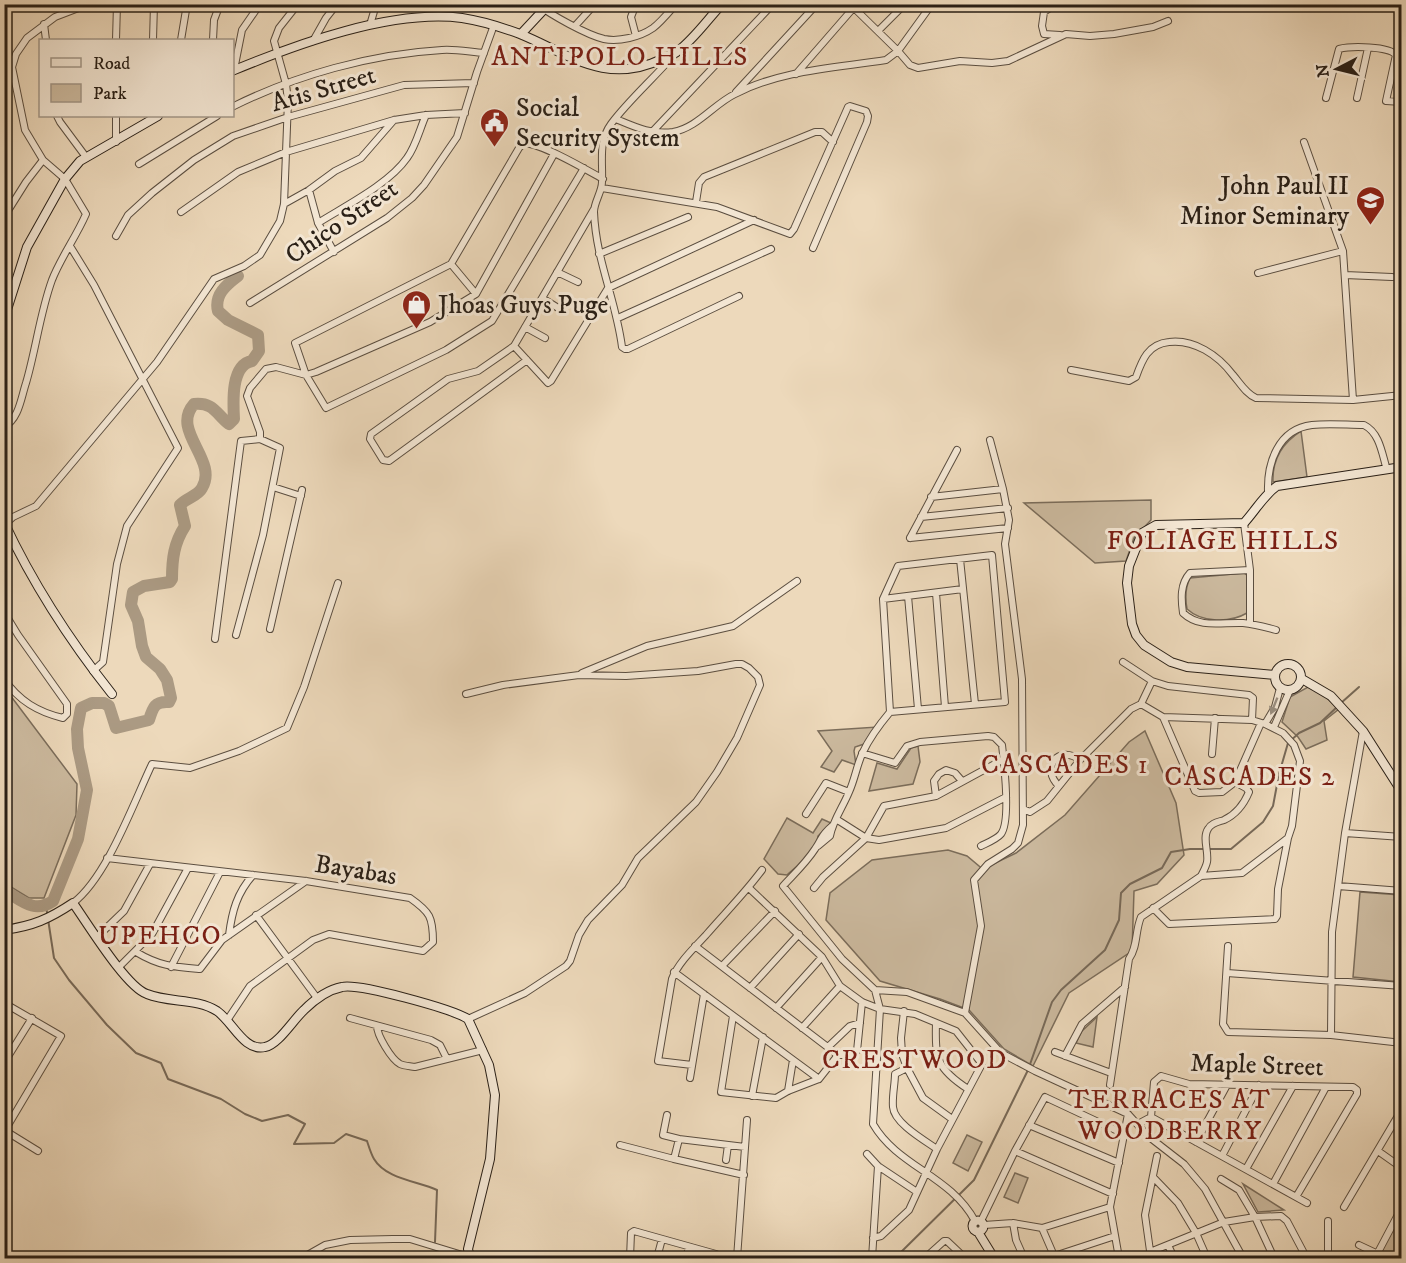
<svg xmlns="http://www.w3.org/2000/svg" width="1406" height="1263" viewBox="0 0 1406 1263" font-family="'IM FELL DW Pica',serif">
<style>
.green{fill:#ccba9f;stroke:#7b6d5b;stroke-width:1.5}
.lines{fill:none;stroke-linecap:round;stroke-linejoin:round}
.stream{stroke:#776958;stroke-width:2}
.river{stroke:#ab9a83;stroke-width:12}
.street-casing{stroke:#5b4e40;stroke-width:8}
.secondary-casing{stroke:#2a2017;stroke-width:10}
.street{stroke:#f3e6d3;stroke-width:6}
.secondary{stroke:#f3e6d3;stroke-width:8}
.oneway{fill:#998d7e}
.labels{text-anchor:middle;stroke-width:6;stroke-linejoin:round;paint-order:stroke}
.street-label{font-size:26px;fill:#2a2017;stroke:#f3e6d3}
.poi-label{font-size:26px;fill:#2a2017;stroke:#f3e6d3;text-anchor:start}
.neighbourhood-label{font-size:27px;letter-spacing:1.5px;fill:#7a1f14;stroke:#f3e6d3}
</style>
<rect width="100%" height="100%" fill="#edd9bb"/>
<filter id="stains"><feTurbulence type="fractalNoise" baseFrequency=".00333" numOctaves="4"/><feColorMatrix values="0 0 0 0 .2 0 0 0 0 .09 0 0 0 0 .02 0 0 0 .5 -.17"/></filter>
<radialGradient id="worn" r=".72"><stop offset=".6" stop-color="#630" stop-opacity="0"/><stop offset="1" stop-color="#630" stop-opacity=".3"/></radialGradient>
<path class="green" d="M1301,431l6,46 -34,5c-1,-23 9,-39 28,-51z
M1151,500v20l-17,18 -8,23 -31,2 -71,-60z
M1244,573l4,3 1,32 -2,5c-17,10 -45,10 -60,-4 -2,-11 -2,-21 3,-31z
M4,687l73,97 -1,31 -32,83h-15l-18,-11 -6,-2z
M1308,687l12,5 19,17 -15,12 3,19 -21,9 -8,-12 -16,-15 8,-25z
M877,727l-13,17 -9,3 -1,4 2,14 -14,-5 -8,12 -13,-5 11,-16 -14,-20z
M1145,731l31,72 8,52 -27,29 -23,7 -2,60 -63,42 -36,73 -29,-17 -35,-39 -29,-11 -60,-18 -54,-61 4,-27 42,-33 76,-10 19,6 18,15 6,-6 25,-12 49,-38 64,-73z
M918,746l2,16 -7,22 -44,7 8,-28 20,6 14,-21z
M787,818l26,15 9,-14 9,4 -13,13c-1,15 -21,30 -31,39l-9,-1 -14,-15z
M1360,892l41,3v87l-48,-5z
M1097,1017l-4,30 -17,-4 6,-12z
M967,1135l15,7 -14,29 -15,-8z
M1015,1173l13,5 -10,25 -14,-6z
M1243,1184l41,26 -26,2z
M1401,1212v46h-15l-8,-3z"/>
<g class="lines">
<path class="stream" d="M1341,703l18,-16
M46,906l8,52 15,22 38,45 29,28 25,10 7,16 53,20 24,15 17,7 26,-6 17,9 -11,20 40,-1 12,-9 21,7c2,6 4,13 7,18 12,20 43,22 63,31l-2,52
M895,1258l79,-78 54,-110 24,-68 9,-12 44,-40 14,-30 2,-27 9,-9 32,-16 9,-16 19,-3h41l32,-27 10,-16 6,-32 9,-31 11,-10 21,-10 17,-16"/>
<path class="river" d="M4,890c17,10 30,24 49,11l25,-62 9,-49 -9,-42 -1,-19 4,-21 11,-5h12l5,3 7,22 33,-8c4,-13 6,-19 20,-18l2,-4 -4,-18 -7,-11 -14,-12 -4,-11 -4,-25 -7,-16 2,-13 11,-6 26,-4 2,-3c0,-20 2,-36 13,-53l-5,-21c6,-7 18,-9 22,-17 17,-28 -32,-57 -8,-84 20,-2 22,10 35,20l5,-5c-1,-18 -3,-54 18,-58l7,-10 -1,-16 -30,-15 -10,-9c-4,-16 8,-26 20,-35"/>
<defs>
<path id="street" d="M537,4c14,11 50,31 67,35 15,3 36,-2 49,-11 8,-6 16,-16 23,-24
M636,4l-5,13 5,19
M850,4l48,47 12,14 8,3 42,-7 32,2 16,-2 58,-27 24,2 24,-2 39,-7 15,-6
M44,24l2,16
M370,25l5,-17 3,-4
M575,26l20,-22
M878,31l27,-27
M1060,35l-16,-1 -2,-8 2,-14 6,-4 14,-2
M116,40l1,-36
M153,40l1,-36
M181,40l6,-36
M213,40l1,-20 6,-16
M313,41l13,-23 11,-14
M1396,55l-10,46 16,1
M673,56c-19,22 -45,45 -62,68 -13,18 -8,37 -9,58 0,10 -8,20 -8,30 2,49 22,88 28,135l3,2h3l111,-53
M234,70l8,-40 18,-26
M796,74l60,-69
M736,92l81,-88
M1326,98l13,-49c12,-3 50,-3 57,6h6
M1357,98l11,-50
M232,107c64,-32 139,-53 210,-57 14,-1 28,2 42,3
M57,116l3,6 26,35
M616,119c19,8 36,16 57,13 24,-4 41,-28 62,-38 46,-24 101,-26 151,-34l12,-9 34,-47
M652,132l121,-128
M116,142v-26
M1304,142l39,109 10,149
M139,164l78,-48
M584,168l-92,153 -46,29 -120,58 -20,-33 -11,-32 156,-79 68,-116 5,-5c19,1 61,26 79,36
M602,188l115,19 73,27 4,-5 54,-122 2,-1 16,5 2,5 -1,6 -54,126
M309,190l9,33 16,29
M696,202l3,-19 5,-6 111,-45h7l11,10
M284,204l25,-14 26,-19 26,-13 33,-38
M181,212l57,-40 48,-20 108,-32 32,-5 39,-2
M4,217l22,-35 17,-22
M318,223c27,-17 71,-39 89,-65 9,-12 13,-30 19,-43
M116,236l12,-21 24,-22 42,-33 39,-24 55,-19 116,-32 70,-2
M70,246l24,39 84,163 -51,78 -10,38 -14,98 -10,9
M599,254l89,-37
M451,264l25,30
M557,272l21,10
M1258,273l85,-22
M1345,275l47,2
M542,298l21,13
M250,303l137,-85 25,-20 12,-13 33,-48 20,-65 17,-47
M618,318l153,-69
M525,327l20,11
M514,346l34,37 3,-2 57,-93 146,-68
M527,360l-138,101 -6,-1 -13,-21 1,-5 77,-55 30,-8 36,-25 80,-137
M1071,370l58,11 7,-4c6,-17 12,-33 33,-35 25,-3 49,13 64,33 7,8 13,19 23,23l97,2 49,-5
M4,427c15,-8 17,-29 22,-44 10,-34 14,-70 26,-103 9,-23 24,-43 34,-66l-21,-35 -22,-19 -18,-30 -13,-63 4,-13 11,-16 28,-21 34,-13
M260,439v-7l-13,-36 3,-8 16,-19 10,-2 30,8 10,-3 114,-50 46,-28 78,-140
M273,487l28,9
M1268,492c-1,-29 10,-63 44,-67 17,-2 35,0 52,0 16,8 18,29 23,45
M931,497l72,-8
M921,517l87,-9
M1244,523l6,47v54
M4,525l9,-8 23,-11 121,-144 57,-83 30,-13 16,-11 20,-34 4,-17 4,-103 -2,-17 -12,-43 5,-13 19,-24
M910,538l47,-88
M910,538l98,-10
M992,555l13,147 -115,10 -7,-113 15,-33z
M960,559l15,145
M1250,570l-60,3c-10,11 -9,26 -7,40 17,16 39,9 60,10 11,1 22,4 33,7
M936,593l9,114
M908,596l10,113
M883,599l80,-10
M4,612l14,23 49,69v10l-4,4c-25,-6 -44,-17 -59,-39
M270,629l32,-139
M215,639l26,-198 19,-2 20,9 -17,87 -27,100
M1123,662l29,19 16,5 81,9 4,3 -1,22
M582,673l65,-27 86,-20 64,-45
M466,694l37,-9 76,-10 47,1 72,-5 38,-7h6l7,4 9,9 2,8 -23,53 -20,34 -21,30 -58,56 -16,27 -34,35 -9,15 -9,26 -4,5 -41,27 -57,26
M1163,717l32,74 4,2 23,-1 13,-10 26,-59
M1265,724l10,-17 5,-19
M1274,727l16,-37
M862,753l33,10 12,-17 13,-4 68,-6 6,1 8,8c2,17 9,76 -1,89 -4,5 -14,9 -20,12
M1212,754l3,-36
M1059,786c-19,-18 -1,-42 21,-26
M936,796l-2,-15 5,-7 7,-4 9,3 7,8
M1023,809l7,3 17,-11 33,-41 51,-51 10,-5 11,-23
M806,814l20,-31 23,9
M836,819l30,19 13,2 67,-12 60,-31
M832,826c-12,10 -9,12 -17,23 -9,14 -21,25 -32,37l59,73 33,31 5,19 -7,115c25,43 77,51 102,97
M1345,833l57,4
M818,846l12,-10c3,-16 13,-29 19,-44 6,-13 8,-28 14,-40 7,-15 17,-28 27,-40
M107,858l199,23 104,17c20,14 23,19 23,44l-10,9 -94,-17 -16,6 -63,46 -22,33
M1201,876c2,-4 5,-9 6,-14 2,-10 -5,-24 1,-33 3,-6 10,-7 16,-9 13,-6 20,-16 25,-28l-3,-4 -11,-6
M1338,886l64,5
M749,888l73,69 18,29 22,16 18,7 35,5 41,17 26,33 -45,85 -28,61 -28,26 -8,2
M814,888l9,-11 43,-39 18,-32 52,-10 68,-37
M73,903c34,-26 60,-99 79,-139l38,4 49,-17 48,-23 17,-41 34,-104
M1153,908l16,16 106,-5 2,-3 1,-27 10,-51
M256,915l61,83
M229,935c3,-24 8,-42 24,-60
M97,937l27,-26 26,-47
M695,946l143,109h14l5,-4 5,-49
M1228,946l-5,78 5,8 103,3 71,8
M136,952c23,14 38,15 64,17l22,-29 84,-59
M722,966l53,-55
M119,967l33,-33 36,-66
M171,967l49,-95
M674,972l145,107
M1227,973l175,13
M750,988l49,-54
M875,990l32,2 58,21 36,40 34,18 93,43 20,22 36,28 21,25 38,69
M4,1003l57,33 -57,96
M776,1008l46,-51
M904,1011l-3,27 1,16 5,14 16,30 29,21
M965,1013l16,-87 -7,-46 14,-16 24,-15 6,-6 5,-18 -1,-146 -17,-135 4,-24 -6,-31 -13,-49
M733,1016l-12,76 55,6 12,-7 31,-12 19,-24
M350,1018l81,22 9,5 7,14
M936,1023c-1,36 1,46 32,66
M377,1026c0,9 14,33 23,38 4,2 10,2 15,3l68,-17
M802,1028l38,-42
M1331,1035l1,-103 13,-99 18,-102
M828,1047l22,-21 10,-3
M1055,1052l56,21
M1065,1056l17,-32 43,-37
M4,1063l28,-45
M692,1065l-34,-4 14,-82c6,-16 22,-31 34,-44 19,-22 39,-42 56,-65
M907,1068l-12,6c0,10 -3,22 -2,33 1,16 31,33 44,42
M690,1078l14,-84
M1110,1085l19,-126c9,-13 6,-28 12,-42l60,-41 41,-3 46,-35 4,-12 8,-65 -6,-16 -11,-12 -18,-9 -13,-4 -89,-3 -22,-13
M788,1091l5,-31
M752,1096l11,-59
M667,1115l-4,20 16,4 66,8
M1151,1117l156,86
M1138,1124l13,-7 3,-35 7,-6 28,8 164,3 4,3v4l-61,103
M1029,1125l90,38
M4,1130l34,21
M1196,1142l31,-57
M620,1145l54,14 70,16
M1015,1151l98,43
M1378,1151l24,17
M867,1154l11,12 39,26
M1222,1156l37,-71
M674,1159l5,-20
M726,1160l2,-15
M1246,1169l47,-83
M1153,1177l25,26 18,30 11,25
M1221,1179l18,11 16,27 19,41
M1273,1184l53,-97
M1344,1207l58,-98
M981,1221l34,-70 30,-54 79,37
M1328,1221v37
M1013,1223l3,17 8,18
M984,1225l29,-2 29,5 68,-21
M1042,1228l13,30
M1168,1245l6,13
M1359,1245l17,8
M1150,1252l74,-30 31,-5 26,-1 6,5 18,34 23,3
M302,1258l23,-13 25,-5 43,-1h17l59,18
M630,1258l1,-25 3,-2 82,23 -1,4
M657,1258l5,-19
M686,1258l3,-11
M737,1258l10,-138
M872,1258l6,-92
M925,1258l19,-17h3l18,17
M1048,1258l67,-22
M1119,1258l-9,-51 18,-93
M1151,1258l-6,-43 12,-59
M1375,1258l27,-51"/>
<path id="secondary" d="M521,34l28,-30
M232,71c65,-27 160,-62 230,-53 20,3 39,9 58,16 49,20 86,52 142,25 5,-2 12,-4 16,-8 16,-12 30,-32 44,-47
M4,319l23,-72 38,-68 15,-18 78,-45
M4,522c29,62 66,119 108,172
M1275 677a13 13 0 1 1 26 0a13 13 0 1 1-26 0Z
M1275,675l-88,-8 -16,-5 -27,-17 -8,-10 -4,-11 -5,-41 2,-17 13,-33 14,-8 88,-2c11,-12 20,-28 33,-37l125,-19
M1302,679l29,17 32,35 39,61
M4,930c29,-4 45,-11 69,-27 15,21 53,84 74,91 22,9 50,4 70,17 16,11 27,41 48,36 13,-2 28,-27 39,-37 10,-10 23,-20 38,-23 17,-4 110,22 126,32l21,46 6,30 -5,64 -22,90 2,9
M972.5 1226a5.5 5.5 0 1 1 11 0a5.5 5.5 0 1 1-11 0Z
M978,1232l16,26"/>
</defs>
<use href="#street" class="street-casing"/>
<use href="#secondary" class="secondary-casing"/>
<use href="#street" class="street"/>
<use href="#secondary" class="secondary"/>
</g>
<defs><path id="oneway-solid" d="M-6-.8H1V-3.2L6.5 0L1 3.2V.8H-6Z" transform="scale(1.5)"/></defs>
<use class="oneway" href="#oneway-solid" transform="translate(1274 706) rotate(112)"/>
<defs>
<symbol id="civic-pin" viewBox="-11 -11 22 30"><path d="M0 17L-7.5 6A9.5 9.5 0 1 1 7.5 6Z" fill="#8f2418" stroke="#f3e6d3"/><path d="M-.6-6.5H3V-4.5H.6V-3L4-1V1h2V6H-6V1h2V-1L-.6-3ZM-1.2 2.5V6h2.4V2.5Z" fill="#fff"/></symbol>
<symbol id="university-pin" viewBox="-11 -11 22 30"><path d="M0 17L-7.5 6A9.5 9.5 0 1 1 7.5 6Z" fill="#8f2418" stroke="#f3e6d3"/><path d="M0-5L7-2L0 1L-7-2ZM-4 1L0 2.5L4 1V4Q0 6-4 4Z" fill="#fff"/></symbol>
<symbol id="shop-pin" viewBox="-11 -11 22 30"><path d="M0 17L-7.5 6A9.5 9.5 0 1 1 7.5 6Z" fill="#8f2418" stroke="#f3e6d3"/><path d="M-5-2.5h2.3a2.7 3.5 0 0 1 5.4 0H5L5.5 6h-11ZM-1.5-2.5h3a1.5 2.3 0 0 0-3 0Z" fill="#fff"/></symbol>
</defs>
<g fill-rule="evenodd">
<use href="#civic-pin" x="478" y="106" width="33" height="45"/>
<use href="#university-pin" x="1354" y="184" width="33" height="45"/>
<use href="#shop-pin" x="400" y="288" width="33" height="45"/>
</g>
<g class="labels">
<g class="street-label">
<text transform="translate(323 88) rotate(-16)" y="9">Atis Street</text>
<text transform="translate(341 221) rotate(-34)" y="9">Chico Street</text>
<text transform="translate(356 869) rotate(9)" y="9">Bayabas</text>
<text transform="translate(1257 1064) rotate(2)" y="9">Maple Street</text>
</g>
<g class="poi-label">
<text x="516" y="116">Social<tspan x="516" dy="30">Security System</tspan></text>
<text x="1349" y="194" text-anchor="end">John Paul II<tspan x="1349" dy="30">Minor Seminary</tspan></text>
<text x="438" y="313">Jhoas Guys Puge</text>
</g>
<g class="neighbourhood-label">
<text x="620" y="65">ANTIPOLO HILLS</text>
<text x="1223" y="549">FOLIAGE HILLS</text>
<text x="1065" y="773">CASCADES 1</text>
<text x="1250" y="785">CASCADES 2</text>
<text x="160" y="944">UPEHCO</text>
<text x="915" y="1068">CRESTWOOD</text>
<text x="1170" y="1108">TERRACES AT<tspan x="1170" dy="31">WOODBERRY</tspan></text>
</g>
</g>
<rect width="1406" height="1263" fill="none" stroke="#edd9bb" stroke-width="24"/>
<rect x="6" y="6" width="1394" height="1251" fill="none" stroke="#2a2017" stroke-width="3"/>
<rect x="12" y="12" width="1382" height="1239" fill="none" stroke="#2a2017" stroke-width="1.5"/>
<rect x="39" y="39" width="195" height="78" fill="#f3e6d3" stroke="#a39788" stroke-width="1.5"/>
<rect x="51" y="58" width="30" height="9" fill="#f3e6d3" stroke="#a39788" stroke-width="1.5"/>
<text x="93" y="69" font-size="18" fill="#2a2017">Road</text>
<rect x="51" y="84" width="30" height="18" fill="#ccba9f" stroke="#a39788" stroke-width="1.5"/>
<text x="93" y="99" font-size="18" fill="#2a2017">Park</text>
<g transform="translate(1337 69) rotate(263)" stroke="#f3e6d3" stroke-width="4.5" paint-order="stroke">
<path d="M0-4.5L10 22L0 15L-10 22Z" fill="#2a2017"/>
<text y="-9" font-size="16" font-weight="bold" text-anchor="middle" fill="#2a2017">N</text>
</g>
<rect width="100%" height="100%" filter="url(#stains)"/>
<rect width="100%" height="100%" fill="url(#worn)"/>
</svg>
